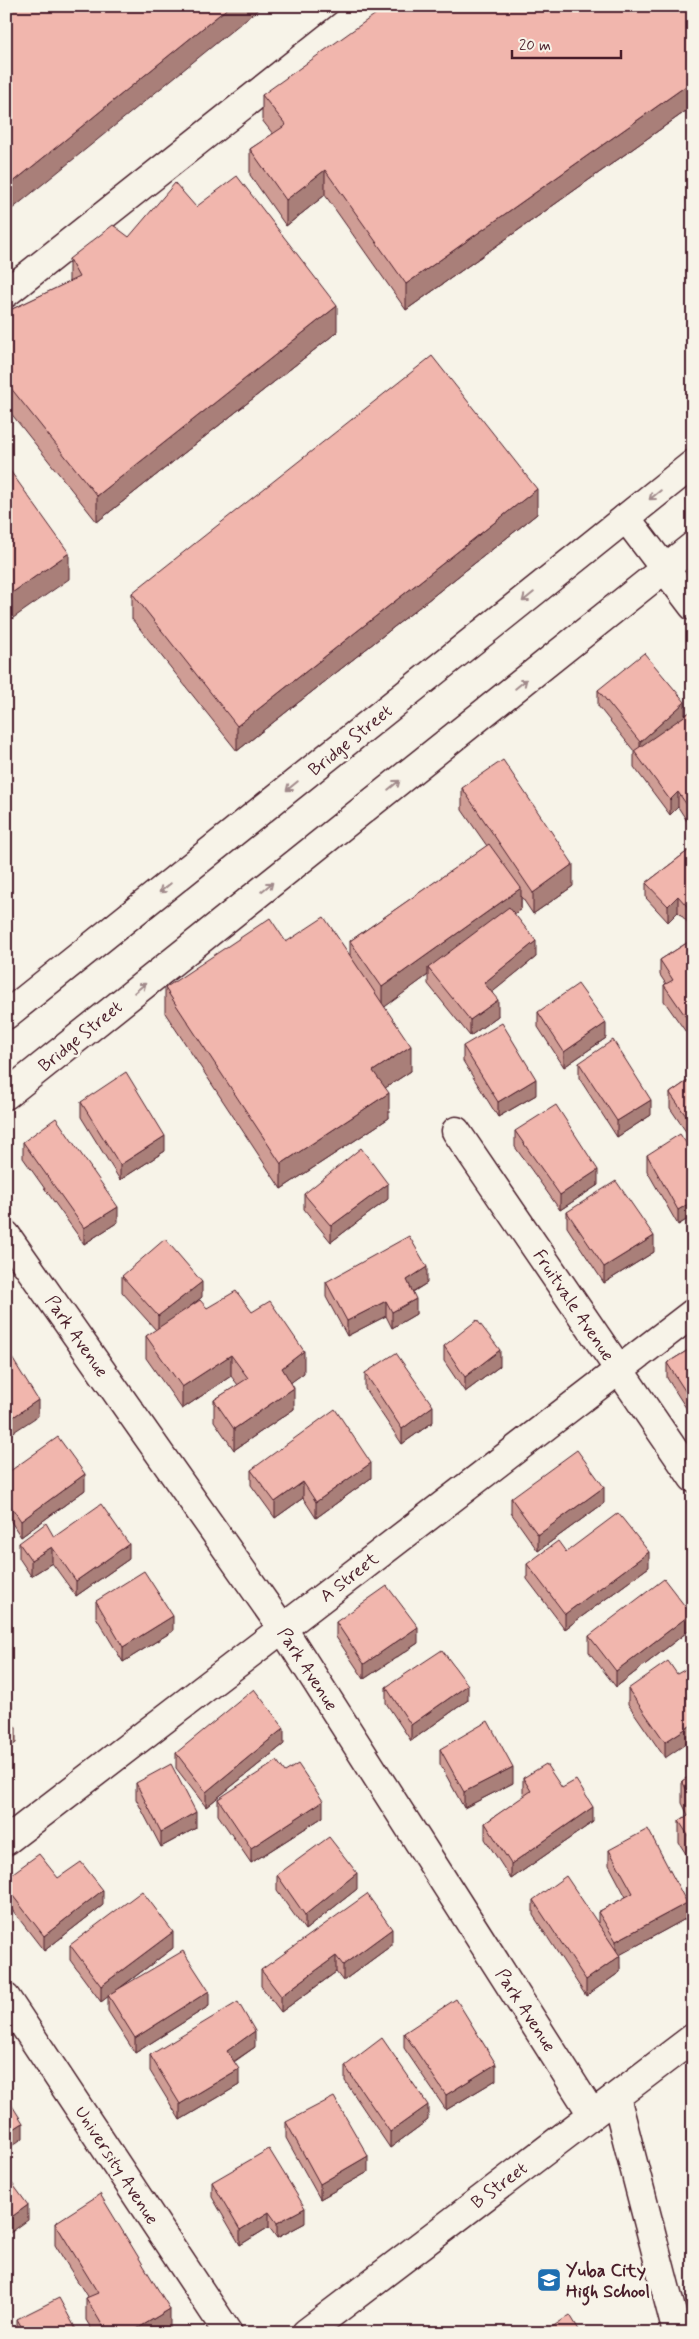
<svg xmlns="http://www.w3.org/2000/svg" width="699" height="2339" viewBox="0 0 699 2339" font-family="Mynerve,sans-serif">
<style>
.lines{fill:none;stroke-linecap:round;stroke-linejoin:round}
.minor-casing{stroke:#4a1f2b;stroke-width:31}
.major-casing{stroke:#4a1f2b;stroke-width:31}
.minor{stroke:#f7f3e8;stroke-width:28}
.major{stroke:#f7f3e8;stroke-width:28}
.wall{fill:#cf9d95;stroke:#4a1f2b}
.shaded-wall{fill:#a97f79;stroke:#4a1f2b}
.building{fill:#f1b6ad;stroke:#4a1f2b}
.oneway{stroke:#a0898a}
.labels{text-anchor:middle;stroke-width:5;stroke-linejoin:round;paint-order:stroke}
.street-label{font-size:18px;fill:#4a1f2b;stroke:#f7f3e8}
.poi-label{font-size:18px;font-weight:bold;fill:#4a1f2b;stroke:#f7f3e8;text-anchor:start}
</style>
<rect width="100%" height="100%" fill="#f7f3e8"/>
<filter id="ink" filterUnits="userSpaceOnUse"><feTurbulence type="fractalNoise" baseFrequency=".02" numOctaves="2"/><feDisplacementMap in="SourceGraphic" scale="10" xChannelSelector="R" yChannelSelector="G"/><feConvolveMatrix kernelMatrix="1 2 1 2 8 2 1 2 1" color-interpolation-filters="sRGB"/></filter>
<g filter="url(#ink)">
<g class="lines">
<defs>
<path id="minor" d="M6,293l362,-287
M626,518l67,88
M456,1131l237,347
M6,1235l277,394 309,485
M6,1841l687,-528
M6,1998l222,335
M616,2097l61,236
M306,2333l387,-295"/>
<path id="major" d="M6,1015l687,-551
M6,1095l687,-549"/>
</defs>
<use href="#minor" class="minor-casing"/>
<use href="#major" class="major-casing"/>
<use href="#minor" class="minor"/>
<use href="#major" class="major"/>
</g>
<path class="wall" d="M693,6v100l-287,204 -81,-115 -39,31 -36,-51v-26l23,-15 -11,-14v-25z
M196,207l141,125 -240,190 -91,-115v-95l63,-30v-23l60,-22z
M537,514l-300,237 -105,-132v-26z
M598,690l87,25 8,-5 -6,111 -9,-14 -8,8 -36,-48v-16l-36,-45z
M462,788l111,98 -40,28 -12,-18v13l-7,5 22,43 -44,35 6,24 -28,20 -42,-52v-9l-44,32 27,64 -26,17 4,30 -108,71 -116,-176v-25l121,-46 64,13v-14l137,-95 -25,-36z
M693,847v81l-15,-16 -10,10 -22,-24v-15z
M693,939v103l-29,-41v-16l2,-1 -6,-9v-15z
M538,1012l68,26 -42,29 -26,-40z
M463,1046l73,49 -38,22 -35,-56z
M579,1063l72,52 -34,22 -38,-59z
M693,1077v65l-23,-34v-15z
M81,1102l84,49 -45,29 -39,-63z
M515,1131l83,54 -38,25 -45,-63z
M23,1142l95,80 -34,22 -61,-86z
M693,1153v63l-15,9 -31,-54v-16z
M304,1194l84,5 -57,43 -27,-33z
M567,1212l87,40 -50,31 -37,-56z
M122,1276l80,21 -14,11h19l45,4 52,61 -13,9 3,27 -60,41 -20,-29v-21l24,-15 -7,-9 -49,33 -36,-51v-22l10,-6 -34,-38z
M326,1282l101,1 -14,9 3,22 -24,14 -6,-12 -39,20 -21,-39z
M444,1346l56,20 -35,26 -21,-31z
M693,1347v72l-26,-41v-15z
M365,1373l68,49 -31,22 -37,-55z
M251,1470l120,8 -55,40 -13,-20 -28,20 -24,-33z
M6,1474l79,16 -64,47 -15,-23z
M511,1498l93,5 -66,48 -27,-38z
M54,1537l75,22 -53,37 -24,-33 -21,13 -12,-18v-15z
M566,1552l83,15 -84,62 -38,-50v-15z
M96,1601l77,30 -50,31 -27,-45z
M336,1622l82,21 -54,36 -28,-42z
M691,1629l-75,58 -27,-35v-16z
M677,1674l-12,84 -37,-54v-15z
M386,1687l82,13 -57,41 -25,-38z
M284,1744l-78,63 -30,-39v-15z
M440,1749l73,34 -49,25 -24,-44z
M285,1772l38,45 -72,46 -33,-48v-16z
M693,1774v91l-14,-22v-22l9,-6 -6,-12v-22z
M523,1778l39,10 31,34 -82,57 -26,-40v-16l40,-27 -2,-3z
M136,1783l60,45 -35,19 -25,-48z
M609,1850l78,68 -68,37 1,17 -34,24 -53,-81v-15l65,25v-13l28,-15 -17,-32z
M277,1875l80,14 -52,41 -28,-39z
M6,1878l97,27 -59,46 -38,-49z
M70,1945l103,3 -57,43 93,15 -74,47 -27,-42v-15l-7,6 -31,-42z
M392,1945l-49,36 -7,-9 -55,40 -20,-26v-16z
M404,2033l92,47 -50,30 -42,-62z
M255,2047l-21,15 5,23 -59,35 -30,-49v-16z
M345,2066l83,54 -38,28 -45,-67z
M286,2122l82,50 -48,27 -34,-61z
M693,2126v29l-6,-9v-15z
M212,2182l93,41 -28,15 -8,-11 -29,18 -28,-48z
M55,2223l115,107 -5,3h-71l-8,-13v-22h2l-33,-53z
M17,2319l61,14h-61z"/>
<path class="shaded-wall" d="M230,6h32l-256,208v-26z
M693,81v25l-287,204v-26z
M325,170v25l-39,31v-26z
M337,306v26l-240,190v-26z
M537,489v25l-300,237v-25z
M69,553v26l-63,44v-26z
M685,702v16l-45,40v-16z
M678,792v15l-8,8v-15z
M693,801v16l-6,4v-16z
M573,864v22l-40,28v-21z
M521,888v21l-89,64 -4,-5v7l-46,34v-22z
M678,896v16l-10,10v-16z
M536,941v16l-52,42v-16z
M498,1000v16l-28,20v-16z
M606,1023v15l-42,29v-15z
M411,1046v25l-38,25v-25z
M536,1079v16l-38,22v-15z
M389,1093v25l-108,71v-25z
M651,1100v15l-34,22v-16z
M165,1136v15l-45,29v-15z
M598,1170v15l-38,25v-15z
M388,1184v15l-57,43v-16z
M693,1201v15l-15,9v-15z
M118,1207v15l-34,22v-16z
M654,1236v16l-50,31v-16z
M427,1267v16l-20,12v-15z
M202,1282v15l-44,35v-16z
M416,1299v15l-24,14v-16z
M386,1301v15l-39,20v-15z
M500,1350v16l-35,26v-15z
M304,1351v22l-22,16v-21z
M231,1355v21l-49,33v-22z
M294,1388v21l-60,41v-21z
M38,1400v16l-32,21v-15z
M433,1406v16l-31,22v-15z
M371,1463v15l-55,40v-16z
M85,1474v16l-64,47v-16z
M303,1482v16l-28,20v-16z
M604,1487v16l-66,48v-16z
M129,1544v15l-53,37v-15z
M52,1547v16l-21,13v-16z
M649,1552v15l-84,62v-15z
M691,1614v15l-75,58v-16z
M173,1616v15l-50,31v-15z
M418,1627v16l-54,36v-15z
M468,1685v15l-57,41v-16z
M12,1702v16l-6,5v-15z
M693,1724v15l-28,19v-16z
M16,1728v15l-10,7v-16z
M284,1728v16l-78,63v-15z
M513,1767v16l-49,25v-16z
M323,1801v16l-72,46v-15z
M593,1807v15l-82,57v-15z
M196,1812v16l-35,19v-15z
M357,1873v16l-52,41v-15z
M103,1890v15l-59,46v-15z
M687,1903v15l-71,39v-16z
M392,1929v16l-49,36v-16z
M173,1932v16l-72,54v-16z
M336,1956v16l-55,40v-16z
M620,1956v16l-34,24v-16z
M209,1991v15l-74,47v-15z
M255,2031v16l-28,19v-15z
M496,2064v16l-50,30v-15z
M239,2069v16l-59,35v-16z
M428,2105v15l-38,28v-16z
M23,2123v15l-17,12v-16z
M368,2156v16l-48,27v-15z
M28,2205v15l-22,16v-15z
M305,2208v15l-28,15v-15z
M269,2212v15l-29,18v-15z
M170,2309v21l-5,3h-35z"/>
<path class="building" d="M6,6h224l-224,182z
M387,6h306v75l-287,203 -81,-114 -39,30 -36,-51 36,-24 -24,-30z
M237,176l100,130 -240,190 -91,-114v-70l73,-35 -10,-18 44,-34 16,12 46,-54 21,24z
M432,356l105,133 -300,237 -105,-133z
M6,465l63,88 -63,44z
M644,653l41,49 -45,40 -42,-52z
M693,710v91l-6,4 -9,-13 -8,8 -36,-49z
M503,760l70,104 -40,29 -71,-105z
M489,844l32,44 -139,99 -32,-46z
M693,847v66l-15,-17 -10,10 -22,-23z
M509,907l27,34 -52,42 14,17 -28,20 -42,-52z
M324,917l87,129 -38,25 16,22 -108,71 -116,-176 105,-70 16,24z
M693,939v88l-29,-42 9,-5 -13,-20z
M578,984l28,39 -42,29 -26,-40z
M502,1023l34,56 -38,23 -35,-56z
M613,1040l38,60 -34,21 -38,-58z
M126,1072l39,64 -45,29 -39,-63z
M693,1077v49l-23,-33z
M556,1105l42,65 -38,25 -45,-64z
M56,1118l62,89 -34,21 -61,-86z
M680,1134l13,19v48l-15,9 -31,-55z
M361,1148l27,36 -57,42 -27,-32z
M616,1181l38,55 -50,31 -37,-55z
M409,1236l18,31 -20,13 9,19 -24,13 -6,-11 -39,20 -21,-39z
M165,1239l37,43 -44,34 -36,-40z
M236,1291l16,21 18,-11 34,50 -22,17 12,20 -60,41 -20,-29 34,-22 -17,-23 -49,32 -36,-51 54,-36 7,8z
M477,1320l23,30 -35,27 -21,-31z
M693,1347v56l-26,-40z
M396,1353l37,53 -31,23 -37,-56z
M12,1358l26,42 -32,22v-60z
M335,1409l36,54 -55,39 -13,-20 -28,20 -24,-32z
M58,1437l27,37 -64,47 -15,-22v-25z
M577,1450l27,37 -66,48 -27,-37z
M101,1504l28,40 -53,37 -24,-34 -21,13 -12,-17 27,-20 8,14z
M618,1513l31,39 -84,62 -38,-50 31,-23 8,11z
M144,1571l29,45 -50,31 -27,-46z
M664,1579l27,35 -75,57 -27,-35z
M387,1586l31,41 -54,37 -28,-42z
M442,1650l26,35 -57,40 -25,-38z
M668,1661l9,13 16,-9v59l-28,18 -37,-53z
M254,1689l30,39 -78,64 -30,-39z
M6,1696l6,6 -6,6z
M6,1714l10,14 -10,6z
M488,1721l25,46 -49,25 -24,-43z
M277,1761l8,11 13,-8 25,37 -72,47 -33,-49z
M171,1764l25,48 -35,20 -25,-49z
M546,1764l16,24 14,-8 17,27 -82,57 -26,-41 46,-32 -8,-13z
M693,1774v28l-11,-21z
M693,1812v31l-14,-22z
M648,1829l39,74 -71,38 -18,-29 35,-19 -24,-43z
M329,1837l28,36 -52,42 -28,-40z
M39,1854l19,24 23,-16 22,28 -59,46 -38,-49v-9z
M566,1876l54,80 -34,24 -53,-80z
M142,1891l31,41 -72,54 -31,-41z
M367,1894l25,35 -49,36 -7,-9 -55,40 -20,-26z
M183,1951l26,40 -74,47 -27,-43z
M456,1999l40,65 -50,31 -42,-62z
M238,2002l17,29 -28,20 12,18 -59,35 -30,-49z
M382,2038l46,67 -38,27 -45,-66z
M6,2096l17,27 -17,11z
M334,2097l34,59 -48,28 -34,-62z
M693,2126v13l-6,-8z
M269,2149l36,59 -28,15 -8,-11 -29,18 -28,-48z
M6,2175l22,30 -22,16z
M100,2194l70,115 -40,24h-23l-21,-35 12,-5 -43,-70z
M59,2298l19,35h-53l-8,-14z
M570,2315l11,18h-38z"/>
<defs><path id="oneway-shaft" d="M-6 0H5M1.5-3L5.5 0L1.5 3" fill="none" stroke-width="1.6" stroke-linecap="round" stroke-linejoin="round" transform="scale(1.25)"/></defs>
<g class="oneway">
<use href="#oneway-shaft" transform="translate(655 495) rotate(141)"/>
<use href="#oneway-shaft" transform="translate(528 597) rotate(141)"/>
<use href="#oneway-shaft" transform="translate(521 684) rotate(-39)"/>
<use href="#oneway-shaft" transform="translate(394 785) rotate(-39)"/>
<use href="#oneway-shaft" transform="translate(292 786) rotate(141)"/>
<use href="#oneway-shaft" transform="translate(267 887) rotate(-39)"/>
<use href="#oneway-shaft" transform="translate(165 888) rotate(141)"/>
<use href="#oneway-shaft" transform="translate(140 988) rotate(-39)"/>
</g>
</g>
<defs>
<symbol id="school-square" viewBox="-11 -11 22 22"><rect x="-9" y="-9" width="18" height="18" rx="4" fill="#1f6fb2" stroke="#f7f3e8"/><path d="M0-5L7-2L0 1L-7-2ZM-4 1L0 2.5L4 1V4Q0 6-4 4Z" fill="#fff"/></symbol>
</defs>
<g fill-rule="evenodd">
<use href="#school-square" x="535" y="2266" width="28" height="28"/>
</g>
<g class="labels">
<g class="street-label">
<text transform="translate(350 740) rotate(-39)" y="6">Bridge Street</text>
<text transform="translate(80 1036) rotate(-39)" y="6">Bridge Street</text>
<text transform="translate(574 1305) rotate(56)" y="6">Fruitvale Avenue</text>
<text transform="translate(77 1336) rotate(55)" y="6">Park Avenue</text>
<text transform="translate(349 1577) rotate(-38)" y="6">A Street</text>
<text transform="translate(308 1669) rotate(57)" y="6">Park Avenue</text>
<text transform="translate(526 2010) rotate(57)" y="6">Park Avenue</text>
<text transform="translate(117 2165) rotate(57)" y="6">University Avenue</text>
<text transform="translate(499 2185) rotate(-37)" y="6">B Street</text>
</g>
<g class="poi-label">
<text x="566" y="2276">Yuba City<tspan x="566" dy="21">High School</tspan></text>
</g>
</g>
<rect width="699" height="2339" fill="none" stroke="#f7f3e8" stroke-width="25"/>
<rect x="12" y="12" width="674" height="2314" fill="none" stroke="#4a1f2b" stroke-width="2" filter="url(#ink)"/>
<path d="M512 50v8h109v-8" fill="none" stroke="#4a1f2b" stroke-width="2.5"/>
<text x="519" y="50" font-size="15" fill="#4a1f2b" stroke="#f7f3e8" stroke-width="4" paint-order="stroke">20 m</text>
</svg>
